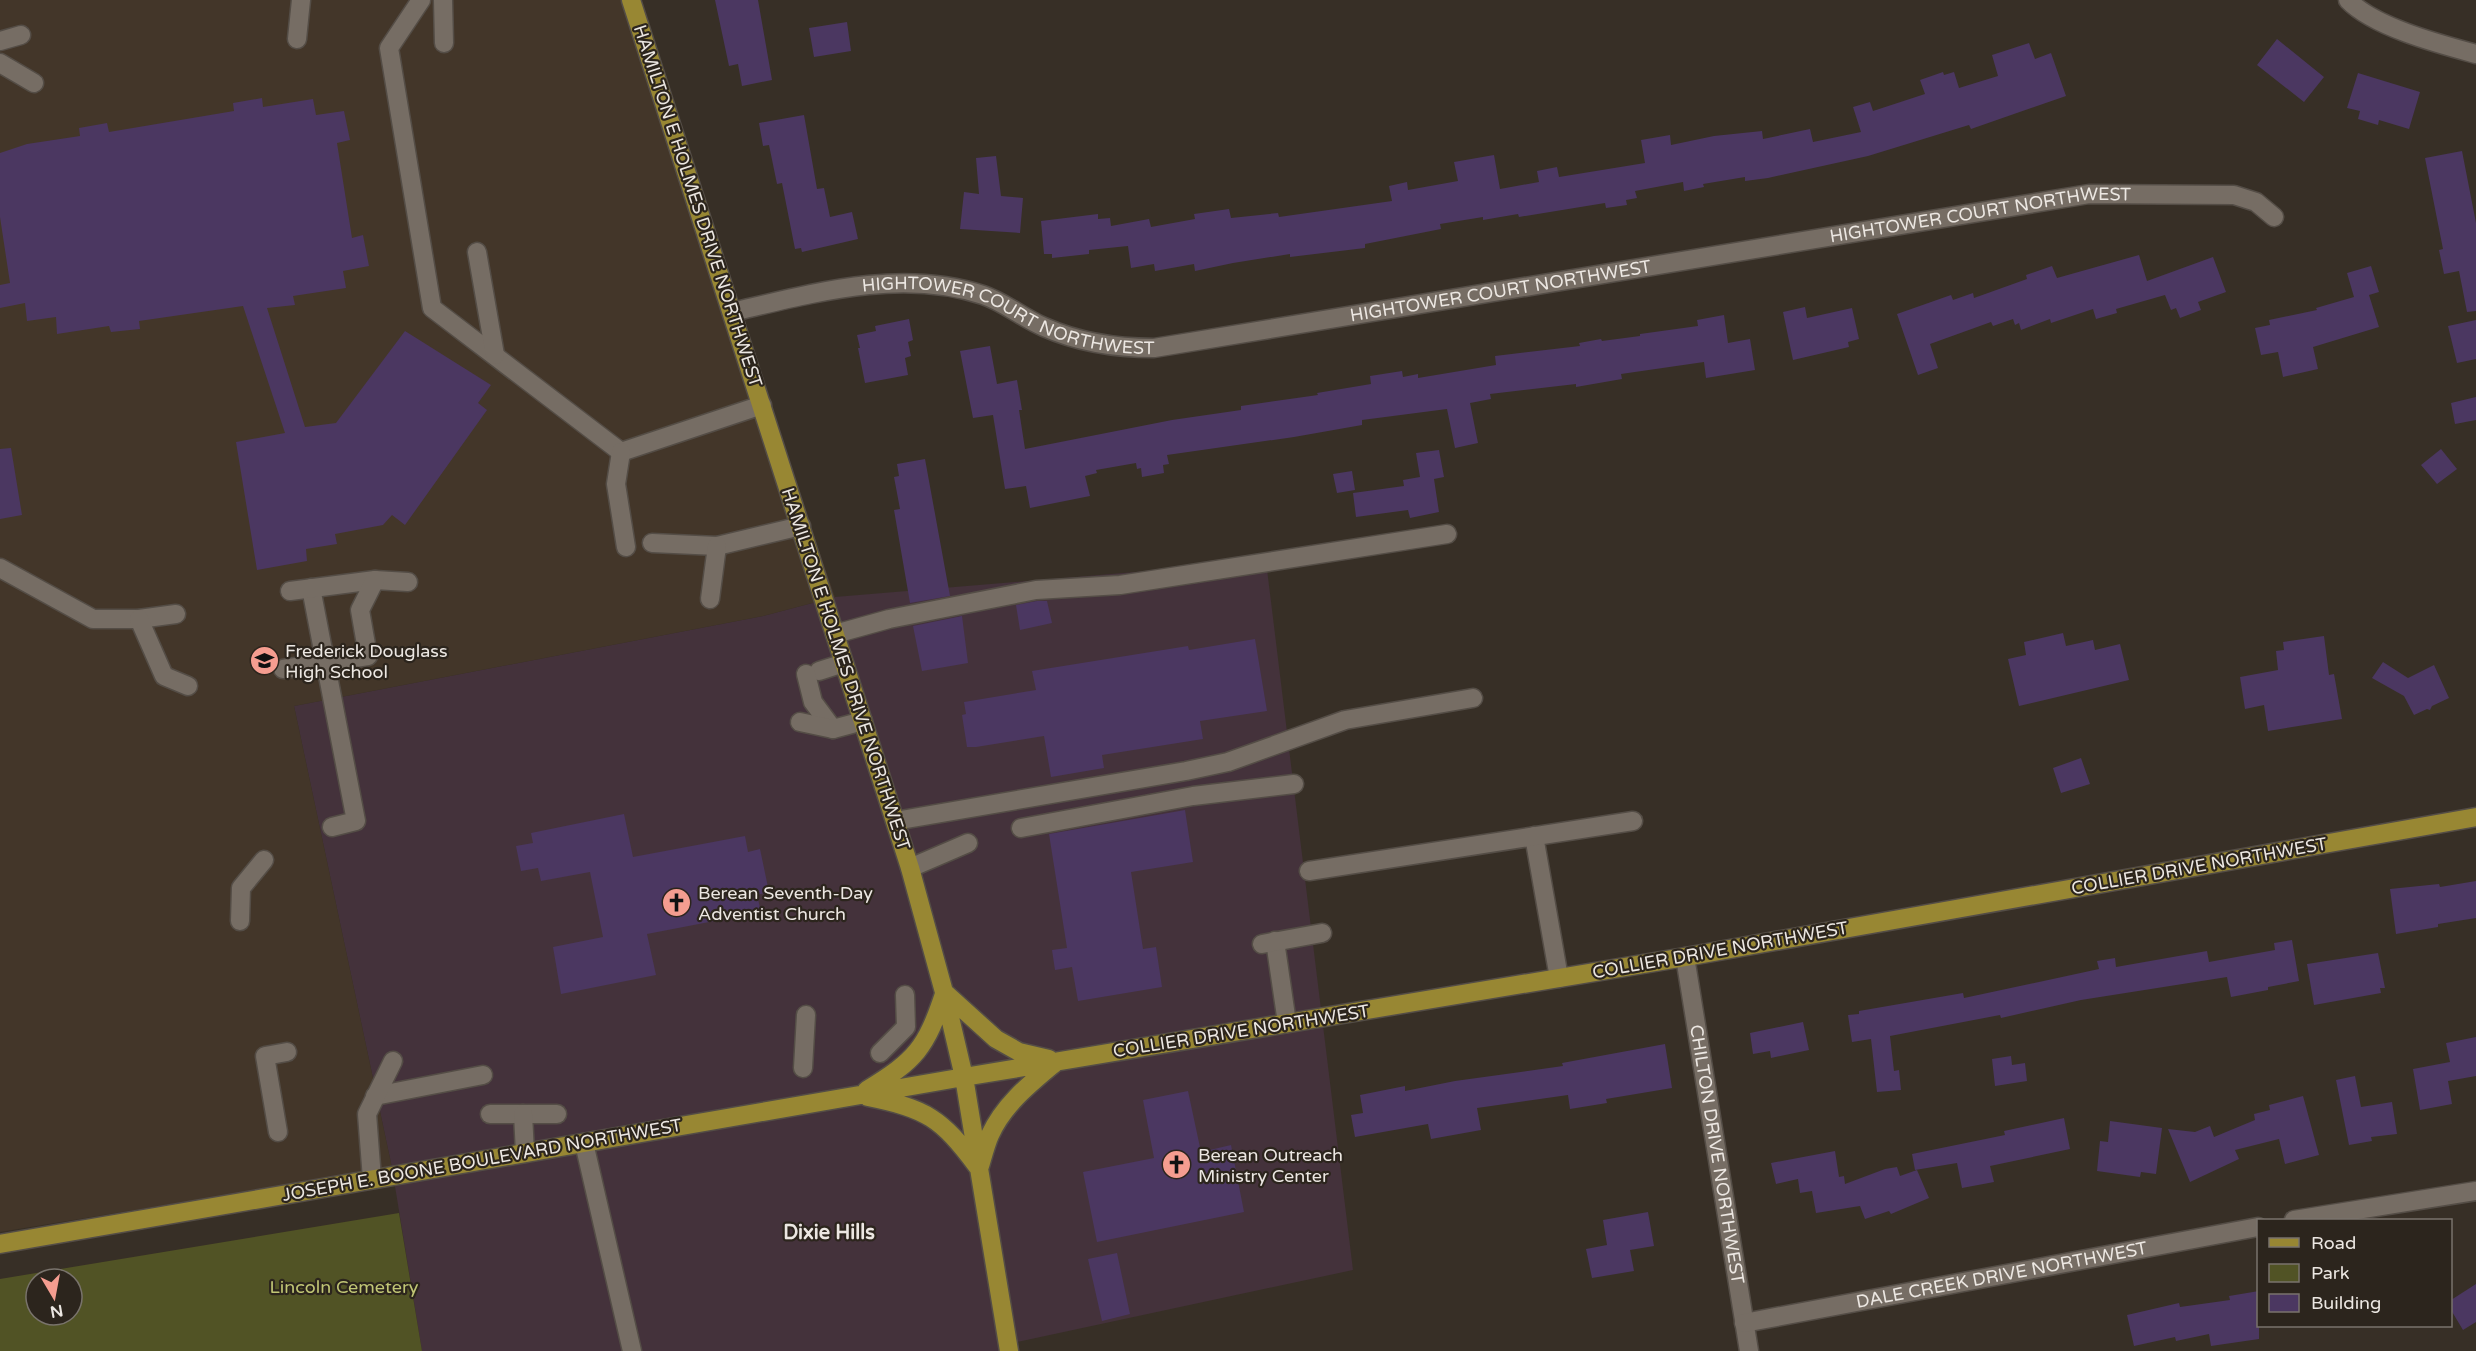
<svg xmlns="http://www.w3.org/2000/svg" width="2476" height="1351" viewBox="0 0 2476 1351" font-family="'Varela Round',sans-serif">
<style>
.commercial{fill:#44323b}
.built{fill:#433629}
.green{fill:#515325;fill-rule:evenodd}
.building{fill:#4b3761}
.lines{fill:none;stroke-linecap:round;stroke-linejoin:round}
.minor-casing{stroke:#544d46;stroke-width:21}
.major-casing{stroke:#544d46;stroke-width:21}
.minor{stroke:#766d64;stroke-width:18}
.major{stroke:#988733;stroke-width:18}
.labels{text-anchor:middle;stroke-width:4.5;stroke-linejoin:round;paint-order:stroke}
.street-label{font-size:18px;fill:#ece7e2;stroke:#2c251d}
.poi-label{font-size:18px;fill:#ece7e2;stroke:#2c251d;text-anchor:start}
.park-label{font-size:18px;fill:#c1c675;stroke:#2c251d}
.neighbourhood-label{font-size:20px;font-weight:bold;fill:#ece7e2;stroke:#2c251d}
</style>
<rect width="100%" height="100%" fill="#372f26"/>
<path class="commercial" d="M1266,561l87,709 -355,76 1,5h-577l-30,-183 -98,-462 469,-90 72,-19z"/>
<path class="built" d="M0,0h630l205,597 -72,19 -469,90 98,462 -392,64z"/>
<path class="green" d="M399,1213l23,138h-422v-72zM36,1279h36v36h-36z"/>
<path class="building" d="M715,0h43l14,80 -30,6 -4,-22 -9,2z
M847,22l4,29 -37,6 -5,-29z
M2277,39l47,38 -20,25 -47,-37z
M2029,43l6,16 16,-6 15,43 -95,33 -2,-4 -101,31 -100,22 -23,3v-4l-42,7 1,3 -20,4 -1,-9 -48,9 2,7 -11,2 1,5 -21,3 -1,-5 -86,14 -1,-3 -35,6v-3l-43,7 1,5 -76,15v4l-75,9v-3l-57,9 -38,8 -1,-7 -39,7 -1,-7 -23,4 -3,-22 -39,4v4l-37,4v-4h-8l-3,-33 57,-7v5l12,-1 1,8 38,-7 2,8 44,-8 -1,-5 35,-5 2,9 47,-5 1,4 113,-16 -3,-15 18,-4 1,8 50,-9 -4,-19 40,-7 6,34 39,-7 -2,-11 20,-4 2,10 86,-14 -4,-23 29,-5 1,10 43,-9 48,-5 1,8 47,-10 3,13 48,-10 -8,-25 17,-5 3,9 52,-17 -5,-14 23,-8 1,3 10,-3 5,16 39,-12 -6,-21z
M2358,73l62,19 -11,37 -30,-9 -1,5 -20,-6 2,-8 -13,-3z
M262,98l1,9 50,-8 3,16 28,-4 6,29 -13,3 15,95 11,-3 6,31 -26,5 3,17 -53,8 2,9 -28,3 38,119 31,-4 69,-92 86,54 -13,18 9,7 -82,115 -13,-10 -9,10 -48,9 2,10 -31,5 1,12 -50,9 -21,-128 49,-9 -42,-127 -104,15 1,8 -29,3 -2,-6 -52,8 -1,-17 -29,4 -2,-18 -25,5v-23l10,-2 -10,-66v-64l27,-9 53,-8 -1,-8 28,-5 2,9 125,-21 -1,-8z
M804,115l13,74 7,-1 6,29 22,-5 6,27 -56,13 -1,-4 -6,1 -13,-66 -5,1 -8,-39 -6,1 -4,-23z
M2462,151l14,72v88l-9,1 -8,-41 -15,3 -5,-24 4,-1 -18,-91z
M996,156l5,40 22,2 -3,35 -60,-4 4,-37 15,2 -3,-36z
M2139,255l8,26 66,-24 13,35 -28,10 3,8 -21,8 -4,-10 -5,2 -6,-15 -49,14 1,4 -21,6 -3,-10 -42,14 -1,-4 -29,11 -2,-7 -4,2 -2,-6 -20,7 -2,-4 -61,22 8,24 -20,7 -21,-61 54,-19 2,5 20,-7 1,5 53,-19 -1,-4 26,-9 5,12z
M2371,266l8,26 -10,3 10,32 -66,20 5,22 -35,8 -5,-25 -17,3 -6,-27 15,-3 -1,-5 48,-10 -1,-2 38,-11 -7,-24z
M1805,307l2,11 45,-10 7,31 -11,3 1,5 -56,13 -10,-48z
M1724,315l4,28 22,-4 5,31 -49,8 -2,-16 -83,12 1,5 -46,8v-3l-86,10 1,5 -21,4 8,40 -23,5 -8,-39 -85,11v5l-68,12 -127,18 2,9 -6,1 1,8 -22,4 -1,-9 -4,1 -1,-6 -40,7 1,3 -12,3 5,20 -60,12 -4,-22 -21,3 -12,-74 -20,3 -13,-67 30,-5 7,38 20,-4 5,30h-3l6,39 147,-29 69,-10v-4l77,-11 -1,-2 54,-9 -1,-8 32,-5 1,6 15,-3v4l78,-13 -1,-9 85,-10 -1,-3 22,-4 1,2 38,-5v-2l58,-8 -1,-6z
M909,319l4,21 -5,2 3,14 -6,2 3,17 -43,8 -7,-35h2l-3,-13 19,-4 -1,-5z
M2476,320v39l-19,4 -9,-37z
M2476,397v23l-21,4 -4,-21z
M11,448l11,67 -22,4v-70z
M2441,449l16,20 -20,15 -16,-19z
M1439,450l5,27 -10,2 5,33 -29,6 -2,-8 -52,7 -3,-24 51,-7 -1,-6 17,-3 -4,-24z
M925,459l25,137 -40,7 -16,-93 6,-1 -6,-32 5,-1 -2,-12z
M1352,471l3,19 -18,3 -4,-19z
M1037,601h10l5,22 -32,7 -4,-25z
M962,616l6,47 -46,8 -9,-45z
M2063,633l3,13 27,-6 2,10 25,-6 9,36 -110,26 -11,-47 18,-4 -2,-13z
M2324,636l5,39 5,-1 8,45 -74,12 -4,-26 -19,4 -5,-32 38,-7 -2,-19 8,-1 -1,-8z
M1255,639l12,72 -67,10 3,18 -101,16 2,13 -53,9 -7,-41 -68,11h-9l-5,-32 4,-1 -2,-12 72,-12 -4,-19 156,-25 1,4z
M2383,662l25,16 26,-13 15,33 -17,8 -2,4 -3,-1 -13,6 -10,-19 -32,-18z
M2081,758l9,26 -29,9 -8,-25z
M1185,810l8,52 -62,10 12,77 13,-2 6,40 -84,14 -6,-34 -17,3 -3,-20 15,-2 -18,-114z
M624,814l9,43 112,-21 3,16 12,-3 9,43 -12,3 4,17 -114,22 9,41 -95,19 -8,-47 50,-10 -13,-65 -49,9 -3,-13 -17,3 -5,-25 17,-3 -2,-10z
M2476,881v37l-38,6v3l-42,7 -6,-45 49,-5 1,3z
M2292,940l7,41 -31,6v3l-37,7 -4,-20 -146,23 -80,18 -1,-3 -110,21 4,35 5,-1 2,20 -24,2 -6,-53 -19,3 -4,-27 11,-1v-3l104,-18 1,5 135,-29 -2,-8 18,-3 1,9 91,-16 2,11 66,-12 -1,-7z
M2378,953l7,35h-5l1,5 -67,12 -7,-41z
M1803,1022l6,28 -38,8 -1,-7 -17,3 -3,-21z
M2476,1037v39l-28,5 4,23 -32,6 -7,-41 37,-7 -4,-19z
M1665,1044l7,44 -66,11 1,4 -37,6 -2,-14 -91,13 4,22 -50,9 -3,-15 -73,13 -4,-22 12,-2 -3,-18 45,-9v5l50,-10 108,-15 -1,-3z
M2011,1056l1,9 13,-2 2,18 -32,5 -3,-27z
M2355,1076l6,31 31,-5 5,32 -26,3 1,4 -23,4 -13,-65z
M1188,1091l13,61 30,-7 13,67 -147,30 -14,-70 71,-14 -11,-58z
M2303,1096l16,59 -34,9 -6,-25 -44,11 4,9 -49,23 -22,-53 27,3 15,-6 4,11 41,-17 -1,-6 16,-4 -1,-5z
M2064,1118l6,31 -80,17 4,16 -32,6 -5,-25 -42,7 -3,-16 93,-19 -1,-4z
M2110,1121l52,7 -6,46 -15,-2 -1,5 -43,-6 3,-30 8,1z
M1835,1151l4,26 5,-1 1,8 40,-15 12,-2 3,9 17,-6 12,28 -38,16 -2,-3 -24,8 -5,-13 -44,7 -4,-22 -12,2 -2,-14 -22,5 -5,-21z
M1648,1212l6,34 -24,4 4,21 -42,7 -6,-29 21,-4 -4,-25z
M1117,1253l13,61 -28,7 -14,-62z
M2476,1284v38l-13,8 -12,-20v-10z
M2259,1291v48l-48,7 -2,-12 -33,7 -1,-4 -41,9 -7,-31 52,-12 1,4 50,-7 -1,-4z"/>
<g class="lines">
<defs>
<g id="minor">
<path d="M421,0l-32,48 43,260 189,144 141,-47"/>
<path d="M443,0l1,43"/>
<path d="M2348,0c26,27 91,44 128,54"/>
<path d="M297,39l4,-39"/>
<path d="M0,41l21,-6"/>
<path d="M0,63l34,20"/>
<path d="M477,252l18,103"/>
<path id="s1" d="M732,312c82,-19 169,-44 251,-17 21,7 40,23 61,32 36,16 71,21 110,21l935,-154 145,1 22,7 18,15"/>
<path d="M621,452l-5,32 10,63"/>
<path d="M652,543l65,3 84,-20"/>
<path d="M0,568l93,51h46l37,-5"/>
<path d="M311,588l45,233 -24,6"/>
<path d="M290,591l85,-11 33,2"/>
<path d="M710,599l7,-53"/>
<path d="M139,619l25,57 24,10"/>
<path d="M835,634l54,-15 147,-29 84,-5 327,-51"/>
<path d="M283,669l85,-13 -8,-46 15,-30"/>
<path d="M819,671l25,-8"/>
<path d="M806,674l7,28 20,27"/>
<path d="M800,722l33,7 30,-8"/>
<path d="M895,821l291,-50 42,-9 117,-42 128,-22"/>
<path d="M1021,828l172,-32 101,-12"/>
<path d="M1534,836l25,142"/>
<path d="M910,868l58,-25"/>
<path d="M1309,871l324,-50"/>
<path d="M240,921l1,-33 23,-28"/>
<path d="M1275,941l12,82"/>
<path d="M1262,944l60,-11"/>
<path id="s2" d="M1685,957l64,394"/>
<path d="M880,1053l26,-26 -1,-32"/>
<path d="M803,1068l3,-53"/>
<path d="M375,1096l108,-21"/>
<path d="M490,1114h67"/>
<path d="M523,1114l2,39"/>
<path d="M278,1132l-13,-76 22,-4"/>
<path d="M584,1143l48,208"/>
<path d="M372,1179l-5,-65 26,-53"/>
<path d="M2294,1220l182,-29"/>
<path id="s3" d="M1744,1323l514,-96"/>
</g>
<path id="major" d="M631,0l279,868 34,124 20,85 45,274
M944,992l52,47 23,13 30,7
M867,1090c49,-30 59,-42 77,-96
M868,1097c59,12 73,21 109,69
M980,1166c3,-10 6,-22 10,-31 14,-31 41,-52 66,-73
M0,1244l964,-167 721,-120 791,-140"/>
</defs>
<use href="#minor" class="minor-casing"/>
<use href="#major" class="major-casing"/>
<use href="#minor" class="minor"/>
<use href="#major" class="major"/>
</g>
<defs>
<symbol id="school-disc" viewBox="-11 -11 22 22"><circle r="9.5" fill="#f59d90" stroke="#2c251d"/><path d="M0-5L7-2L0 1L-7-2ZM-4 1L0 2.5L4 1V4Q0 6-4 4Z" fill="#111"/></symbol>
<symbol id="church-disc" viewBox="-11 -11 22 22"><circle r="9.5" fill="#f59d90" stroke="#2c251d"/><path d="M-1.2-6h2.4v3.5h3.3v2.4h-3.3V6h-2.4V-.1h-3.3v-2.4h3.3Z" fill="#111"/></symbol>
</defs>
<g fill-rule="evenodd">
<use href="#school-disc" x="248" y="644" width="33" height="33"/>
<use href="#church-disc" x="660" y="886" width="33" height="33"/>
<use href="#church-disc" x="1160" y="1148" width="33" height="33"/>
</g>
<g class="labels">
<g class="street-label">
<text transform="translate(698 206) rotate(72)" y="6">HAMILTON E HOLMES DRIVE NORTHWEST</text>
<text dy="6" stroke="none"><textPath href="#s1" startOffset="1274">HIGHTOWER COURT NORTHWEST</textPath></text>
<text dy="6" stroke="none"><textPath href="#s1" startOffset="788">HIGHTOWER COURT NORTHWEST</textPath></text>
<text dy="6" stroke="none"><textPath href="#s1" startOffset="285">HIGHTOWER COURT NORTHWEST</textPath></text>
<text transform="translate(846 669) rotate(72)" y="6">HAMILTON E HOLMES DRIVE NORTHWEST</text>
<text transform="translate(2199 866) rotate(-10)" y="6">COLLIER DRIVE NORTHWEST</text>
<text transform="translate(1720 950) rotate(-10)" y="6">COLLIER DRIVE NORTHWEST</text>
<text transform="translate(1241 1031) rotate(-9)" y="6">COLLIER DRIVE NORTHWEST</text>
<text dy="6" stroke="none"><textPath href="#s2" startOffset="200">CHILTON DRIVE NORTHWEST</textPath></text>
<text transform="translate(482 1160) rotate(-10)" y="6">JOSEPH E. BOONE BOULEVARD NORTHWEST</text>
<text dy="6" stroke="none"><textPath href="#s3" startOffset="262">DALE CREEK DRIVE NORTHWEST</textPath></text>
</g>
<g class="poi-label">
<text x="285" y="657">Frederick Douglass<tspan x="285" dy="21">High School</tspan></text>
<text x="698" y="899">Berean Seventh-Day<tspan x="698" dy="21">Adventist Church</tspan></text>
<text x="1198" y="1161">Berean Outreach<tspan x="1198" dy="21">Ministry Center</tspan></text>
</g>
<g class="park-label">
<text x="344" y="1293">Lincoln Cemetery</text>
</g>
<g class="neighbourhood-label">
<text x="829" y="1239">Dixie Hills</text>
</g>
</g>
<rect x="2257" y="1219" width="195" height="108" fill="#2c251d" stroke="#79736c" stroke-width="1.5"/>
<rect x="2269" y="1238" width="30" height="9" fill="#988733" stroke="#79736c" stroke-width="1.5"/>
<text x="2311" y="1249" font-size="18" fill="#ece7e2">Road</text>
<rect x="2269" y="1264" width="30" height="18" fill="#515325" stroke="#79736c" stroke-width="1.5"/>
<text x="2311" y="1279" font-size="18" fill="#ece7e2">Park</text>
<rect x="2269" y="1294" width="30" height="18" fill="#4b3761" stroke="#79736c" stroke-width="1.5"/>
<text x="2311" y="1309" font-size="18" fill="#ece7e2">Building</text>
<g transform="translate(54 1297) rotate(170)"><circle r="28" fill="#2c251d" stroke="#79736c" stroke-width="1.5"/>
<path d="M0-4.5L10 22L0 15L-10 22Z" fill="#f59d90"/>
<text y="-9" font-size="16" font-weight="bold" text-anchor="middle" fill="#ece7e2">N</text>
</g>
</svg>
